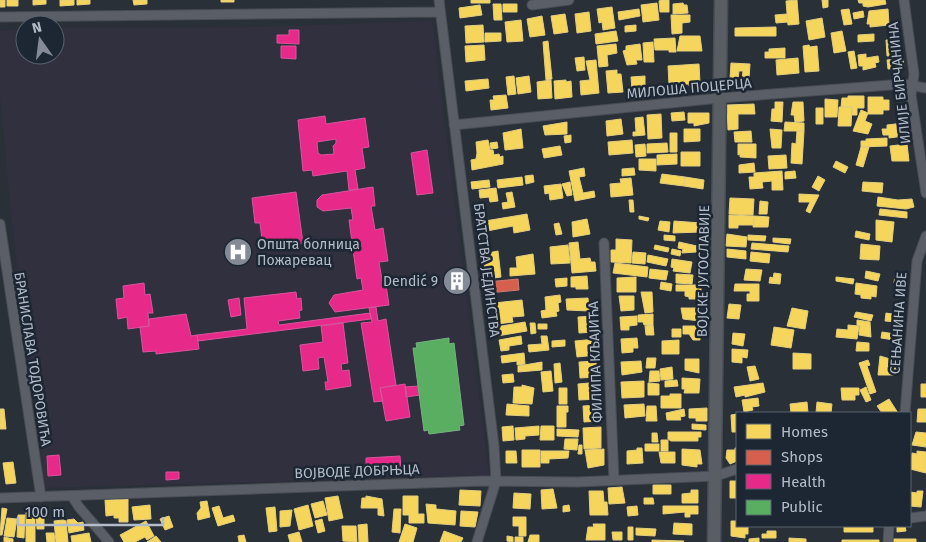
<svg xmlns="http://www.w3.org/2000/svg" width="926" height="542" viewBox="0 0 926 542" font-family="'Fira Sans',sans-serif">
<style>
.medical{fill:#31303e}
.homes{fill:#f6d55c;stroke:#e2ce7d}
.shops{fill:#d6604d;stroke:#cc7c72}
.health{fill:#e7298a;stroke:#d8559d;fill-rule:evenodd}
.public{fill:#5aae61;stroke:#75b280}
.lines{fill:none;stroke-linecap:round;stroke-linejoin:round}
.street-casing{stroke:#484c53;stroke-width:11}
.secondary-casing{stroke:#484c53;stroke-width:15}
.street{stroke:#5a5e66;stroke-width:9}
.secondary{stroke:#595d64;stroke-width:12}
.labels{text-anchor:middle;stroke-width:5;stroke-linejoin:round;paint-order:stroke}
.street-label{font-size:14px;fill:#b4bcc9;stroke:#1d2633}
.poi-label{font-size:14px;fill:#b4bcc9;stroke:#1d2633;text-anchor:start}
</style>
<rect width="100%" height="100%" fill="#2a3038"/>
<path class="medical" d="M432,21l57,454 -444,13 -32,-256 -13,-135v-66l25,-2v26h30v-27l202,-1z"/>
<path class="homes" d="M0,0h5v7h-5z
M7,0h11v6h-11z
M33,0h13v4l-13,1z
M60,0h14v5l-14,1z
M77,0h13v4l-13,1z
M133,0h14v4l-13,1z
M221,0h13v2h-13z
M471,0h19v3h-19z
M661,0h8v12h-9l-1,-11z
M797,0l2,24 -11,1 -2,-24z
M822,0h6v7l-5,1z
M858,0h27l1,4 -18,3 -5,-1v-3h-4z
M657,3l2,17 -16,2 -2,-17z
M683,3l1,2h3l1,8 -15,1v-10z
M493,4h8l1,16h-8z
M503,4h14v8h-14z
M480,5l2,10 -22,3 -1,-10z
M612,7l3,21 -12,2 -1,-8 -3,1 -2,-14z
M639,9l1,7 -21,4 -1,-8z
M849,9l3,15 -8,1 -3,-15z
M888,9l1,16 -19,2v-3h-3l2,-13z
M863,11l1,6 -10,2 -1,-6z
M589,12l2,19 -14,2 -2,-19z
M565,14l3,18 -14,2 -3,-18z
M787,14l1,8 -12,1 -1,-8z
M671,15h19v7l-8,1v10l-10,1z
M542,16l3,19 -15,2 -3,-18z
M822,18l3,19 -16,3 -3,-19z
M521,20l2,21 -16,1 -2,-20z
M483,25l1,17 -18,1 -1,-17z
M636,25v6l-11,1v-6z
M776,27v9h-41v-8z
M616,31l2,10 -22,3 -1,-10z
M842,31l4,20 -12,2 -3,-20z
M485,33h16v8l-16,1z
M874,34v7l-16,1v-7z
M680,36h20l2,15h-25z
M675,38l1,14h-7v-2h-14l-1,-11z
M886,40h8l1,15 -8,1z
M548,41l4,38 -6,1 -3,-38z
M653,42l1,20h-10l-1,-19z
M616,44l1,9 -10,2 1,11 -9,1 -2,-21z
M640,44l2,16h-6l1,4 -10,1 -4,-14 3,-1v-4z
M484,45l1,15 -19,2 -1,-16z
M809,45l1,2 7,-1 2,25 -14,1 -2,-26z
M785,48v10h-20v-6h4v-3z
M854,51l3,17 -6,1 -3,-17z
M866,54v4l12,-2 1,6 -4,1 1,4 -13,3v-4h-4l-1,-11z
M584,57l1,13 -8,1 -2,-13z
M798,58l1,15 -22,2 -1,-15z
M903,58l1,10 -16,1 -1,-9z
M596,60l3,33 -18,2 -1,-14 10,-1 -4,-19z
M731,63l19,1 -1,15h-7l1,-8h-4l-1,8 -8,-1z
M699,64l1,19h-3v3h-8v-2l-20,1 -1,-19z
M617,70v4h4l2,18 -15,1 -2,-22z
M514,76l2,18 -8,1 -2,-18z
M529,76l2,16 -13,2 -2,-16z
M645,76v13l-13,1 -1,-13z
M488,79l1,9 -23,3 -1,-10z
M551,80l1,18 -14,1 -1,-17z
M566,80v2l5,-1 1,16 -17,2 -1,-18z
M506,95l2,13 -17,2 -1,-10h4l-1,-4z
M848,96h16v12h-7v7h-5v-8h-11l1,-9h6z
M868,97h15v3h6v10h-6v4h-15z
M825,99l13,1 -1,17h-12z
M775,102h8l-1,20 -11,-1 1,-12h3z
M793,102h10l1,19 -9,1 -1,-7h-3z
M754,104l1,10h-17v15l-10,1 -1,-25z
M839,107h13l-1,19h-13z
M816,108h7v16h-7z
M861,110l7,3 -3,8 7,3 -4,10 -15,-3z
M684,112l1,8 -13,1 -1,-8z
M688,113h21v10l-15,3v-3h-6z
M661,114l1,24 -14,1 -1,-24z
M643,117l2,18 -12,1v-4h3l-1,-14z
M621,119l2,15 -16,2 -1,-15z
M567,122v12l-22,1 -2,-9z
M785,122l19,1v8h-20z
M903,123l1,13 -15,2v-3h-6l-1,-6h5v-4z
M521,129l2,19 -18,2 -2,-17z
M684,129h16v12l-16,1z
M770,129l12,1 -1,18h-9z
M751,131l1,11h-17l-1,-10z
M797,131h7l-2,33 -11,-1 1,-20 4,1z
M670,133h7v19h-7z
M571,135v7l-6,1 -1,-7z
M887,138v8l-26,1v-6h5v-2z
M488,140l2,10h3l1,5 5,-1 1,3 3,-1v8l-31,6 -1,-10 5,-1 1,-6 -1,-11z
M632,140l1,13 -24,2 -1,-13z
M497,142l1,6 -7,1 -1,-6z
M667,143l1,9 -21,1v-9z
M645,144l1,12 -10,1 -1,-12z
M738,144h18v14l-16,-1v-3l-2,1z
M907,144l2,17h-17l-2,-15z
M560,146l2,9 -18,3 -2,-9z
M861,147h8l-6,20 -7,-2z
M681,152h19v14h-19z
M677,154v10l-20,1v-10z
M786,155l1,13 -18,1 -1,-13z
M639,159h17v12l-17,-1z
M836,161l12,6 -3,6 -12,-6z
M754,163l1,9 -16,1v-8z
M584,168l1,8 -6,1 4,16 11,-2 1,6 -20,4 -6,-30z
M634,168l1,7 -13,1v-7z
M782,171l1,19h-11v-9l-10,1 1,6 -13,1 -1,-12h5v-4z
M795,171l1,7 -11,1v-7z
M662,174l23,3 -1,9 -24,-3z
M533,175l1,7 -8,2 -1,-8z
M818,176l7,4 -6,11 -7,-4z
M522,177l1,8 -25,3 -1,-8z
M685,177l19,3 -1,9 -19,-3z
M631,178l2,17 -22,2 -1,-13 11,-1 -1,-4z
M489,180l1,7 -18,2 -1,-7z
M570,182l2,13 -5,1 -5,-12z
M863,182l20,1 -1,10 -20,-2z
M561,184l2,14 -13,2 -1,-7 -4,1 -1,-8z
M496,188l2,13 -8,1 -1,-5 -9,1 -1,-8z
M512,192l3,15 -12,2 -1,-6 6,-1 -2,-9z
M799,194l20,1 -9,18 -4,-2 4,-9h-11z
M878,197l20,3 14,-1 2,8 -8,2 -29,-3z
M730,198l24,1 -1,16 -24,-1z
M629,200h4l1,12h-4z
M760,201l8,1 -1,12h-8z
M880,209l27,3v6l-28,-3z
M527,214l3,16 -16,3 -1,-7 -26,5 -2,-10z
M729,215l25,1v9h-16v3h-9z
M639,216l10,2 -1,3 -9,-2z
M754,216l15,1 -1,10h-15z
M587,219l3,15 -17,3 -1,-15z
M876,220l18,2 -2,20 -16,-2z
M660,221l10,1 -1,10 -11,-2z
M674,221l27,2v9l-28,1z
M559,223l3,11 -6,1 -2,-11z
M856,231l14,3 -1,6 -14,-3z
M727,234l20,3 -1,10 -20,-1z
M664,235l11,1v5l-11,-1z
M748,235l18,1 -1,5 -17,-1z
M773,238l18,1 -1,5 -17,-2z
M616,239l16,1 -1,23 -20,-1v-12h5z
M489,242l1,9 -11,2 -1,-10z
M578,242l2,17 10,-1 1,4h4l1,9 -24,2 -3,-30z
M679,242l18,4 -1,6 -14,1 1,-4 -5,-1z
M752,243l37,3 -1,6 -37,-3z
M861,244l19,2 -1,14 -19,-1z
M568,245l2,18 -19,1 -1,-17z
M655,245l14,3 -1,4 -14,-3z
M672,249l9,2 -1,5 -9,-2z
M727,249l19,2v8l-19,-2z
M498,251l3,26 -15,2 -2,-16 5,-1 -1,-9z
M633,252l13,1 -1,11 -13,-1z
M751,252l19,2 -1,9 -19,-2z
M533,254l2,20 -25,2v-8h7l-1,-11z
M648,255l20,4 -2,7 -19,-4z
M672,259l20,3 -2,11 -17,-2 1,-3 -3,-1z
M615,263l33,4 -1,10 -34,-4z
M650,269l18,2 -2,9 -17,-2z
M746,269l16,1 -2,11 -16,-1z
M866,271l14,3 -2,7 -13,-3z
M774,273l7,1 -1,10 -11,-1 1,-6 3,1z
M676,274l17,1 -1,9 -16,-1z
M895,275l12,2 -2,8 -11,-2z
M587,276l1,13h-12v-2h-5v-10z
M636,277v15h-19v-14z
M836,277l18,2 -1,5 -17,-3z
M567,278v8l-11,1 -1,-8z
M661,282l11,2 -1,7 -11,-2z
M856,283l21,3 -1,11 -5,-1v3l-10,-1v-3l-6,-1z
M735,284h24v17h-12v-7h3v-3h-16z
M676,285h25v14h-12v-2l-4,-1v-5h-9z
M641,292h11l1,20 -8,1z
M560,295l1,7 -3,1 1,8 -3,1 1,4 -15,2 -1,-7 5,-1 -1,-13z
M619,296h15v14l-13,1z
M588,298l1,13 -22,-1 -1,-11z
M522,300l2,16 -12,1 1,5 -16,2 -3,-21z
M729,304l12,1 -2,14 -12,-1z
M681,308h19v13l-17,-2z
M792,308l16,3 -3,18 -18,-3z
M856,312l17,3 -2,6 -17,-4z
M886,313l12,2v7l-13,-1z
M653,314v11h-9l-1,-3h-5v-7z
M593,316l1,16 -15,1 -1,-16z
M637,316v9l-8,1v4h-8l-1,-13z
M857,320l13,2 1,15 -12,-2 1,-9 -3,-1z
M525,322l2,9 -30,5 -1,-9z
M530,323h5l1,10 -5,1z
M538,324h9v5h-9z
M653,325l1,10h-8l-1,-9z
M848,325l11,1 -2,13 -21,-2 1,-8 11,1z
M683,326h17v14h-7l-4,-6h-6z
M774,327l20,3 -3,18 -20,-3z
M672,329h9v8h-9z
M882,332l13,2 -1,6 -13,-2z
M733,333l12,1 -2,12 -11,-2z
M521,336l1,8 -13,2v4l-8,1 -2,-11z
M541,336h6l2,14 -20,2 -1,-7 14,-1z
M637,338l1,10h-5v4l-11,1 -1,-14z
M596,339l1,16 -20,2 -2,-16z
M565,340v6l-13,1v-6z
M679,340v14h-17v-13z
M857,342l12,1v8h-13z
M732,349l16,1 -1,8 -5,-1v6l-10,-1z
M524,353l1,11 -8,1v-4l-15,2 -1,-7z
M793,353l18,1v15h-18z
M880,356l17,5 -1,14h-18z
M647,358h9l-1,10h-9z
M685,359h14v14l-14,-3z
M868,360l2,5 -3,1 9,26 -6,2 -11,-31z
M596,361l1,16 -17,1 -1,-16z
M641,361l1,11 -20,3 -1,-13z
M542,362v8l-24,2v-6z
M560,363l2,19 -7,1 -1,-19z
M755,366l4,13 -9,2 -3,-14z
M672,367l1,12 -12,1 -1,-11z
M551,371l2,20 -10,1 -2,-20z
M650,371h9l1,10 -11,1z
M513,374l1,8 -11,1 -1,-8z
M682,378l18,1 -1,14h-15l1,-4h-3z
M677,380l1,6 -13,1v-6z
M644,381v16l-22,1 -1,-16z
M589,383v2h9v14l-19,1 -1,-16z
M648,383l11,1v11h-11z
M763,383l2,9 -20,5v-2l-9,2 -2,-10z
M921,384h5v13h-5z
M522,385l12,3 -2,16 -19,-1 1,-16h8z
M866,387l5,13 -5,2 -6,-12z
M559,388h8v16h-8z
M841,388h18v7h-4v5h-13z
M670,394h11v14h-20v-12h9z
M758,398l1,8 -7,1 1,3 -9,2 -2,-12z
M889,399l9,14h-16l-5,-7z
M807,402l1,11h-17l-1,-9z
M817,402l15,2 -1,9h-15z
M507,404l22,2v10l-23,-1z
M644,404l1,12 -20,2 -1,-13z
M598,405l2,16 -16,1 -1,-16z
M557,406h11v6h-2v15h-9z
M647,406h9l1,15h-11z
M707,408v13h-11v-3h-7v-9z
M0,409h4l2,20h-6z
M684,409l1,7 -5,1 1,3h-14l-1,-7z
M918,409h8v13h-9z
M737,414v18h-5l-1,-17z
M692,424l14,1v5l-14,-1z
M513,426l1,14 -11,1 -1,-14z
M539,426v9l-14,1v3l-9,1 -1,-12z
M541,426h13v14h-14z
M601,427v21l-17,1 -1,-21z
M557,429l22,1 -1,7 -21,-1z
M668,432h33v5h-3v4h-27l-3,-2z
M916,432l10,1v14l-14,-2z
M652,433h5l1,9h-6z
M565,439h13l-1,11 -13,-1z
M661,440h7v11h-7z
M645,444h14v7h-14z
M579,445h3v9h-4z
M637,448h5l1,15 -16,1v-13l10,-1z
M735,448h2v13l-7,3 -4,-6 1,-8h8z
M604,449v16l-16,3 -3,-18z
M682,449l18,1 2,14h-5v3l-15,-2z
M522,450h18v17h-18z
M506,451h10l1,12h-11z
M541,451h28l-1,7 -19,1v4h-8z
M917,451l9,1v21l-16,-4 2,-16 5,1z
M659,452h16v11h-14z
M13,462l3,21 -10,1 -3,-21z
M730,481h7v17h-7z
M653,485h18v9h-18z
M622,487l3,16 -16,1 -1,-16z
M553,489l4,19 -15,1 -1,-19z
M460,490l21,1 -1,15 -21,-1z
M691,490h7v13h-16v-9l9,-1z
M589,491h14l1,11h3l1,13h-18z
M917,491h6l-2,16 -11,-1v-14l7,1z
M514,493l17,1 -1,15 -17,-1z
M338,496l5,22 -14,3 -4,-23z
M366,496l16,3 2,17 -6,-1v-7h-17l1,-10h4z
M403,496h15v18h6v9h-15v-8h-6z
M644,498h9l1,6h-10z
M128,499v23h-9v-4h-5v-3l-8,1 -1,-16z
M207,501l3,16 -12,3 -1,-7 4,-5 -1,-6z
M323,501l4,14 -12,3 -4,-14z
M426,504l10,1v4l20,2 -1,14 -27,-2z
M150,505l1,14 -17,1 -2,-13z
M308,505l5,21 -14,4 -5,-21z
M569,505l1,6 -7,1v-6z
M219,506l4,12 10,-3 2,6 -17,5 -6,-18z
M637,506l1,9 -10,1 -1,-9z
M663,506h35v8h-8v3h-5v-5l-22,2z
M275,507l2,24 -8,1 -3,-24z
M2,508l5,1 -5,26h-2z
M26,509h9v33h-9z
M36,509h8v20h-7z
M394,509h7l-1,24 -8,-1z
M292,510l-2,16 -10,1v-16z
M461,511l17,1 -3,15 -15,-1z
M18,515h7l-1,23 -7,-1z
M169,516l4,11 -8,3 -5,-11z
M513,517h13v19h-7v-10h-6z
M7,518l10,1 -3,18 -10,-1z
M74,519l4,4 5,-1 1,8 -15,3 -2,-13z
M322,519l3,12 -7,2 -3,-12z
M63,520l3,1 2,21h-12l-2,-21z
M146,521l8,15 -7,4 -2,-3 -10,5h-11l-4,-7z
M731,521h6v5h11v8h-3v4l-14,-2z
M674,523l18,1v11l-19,-1z
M367,524l1,18h-9l-1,-17z
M405,524l12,4 -4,14h-14z
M593,524h12v16h-19l2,-13h6z
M342,526h14l1,16 -14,-1z
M844,526h29v6h-29z
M897,526h8l1,5 -9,1z
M628,527h5v13h-5z
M636,528l20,1 -1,7 -19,-1z
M444,531l19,7 -2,4h-21z
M767,531h9v7h-14v-4h5z
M299,532l3,10h-12l-2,-7z
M612,532h10v8h-9z
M46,533h8l1,9h-8z
M89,533l2,9h-19l-1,-6z
M244,535l2,7h-7l-1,-6z
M530,535h9v7h-11z
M156,536l5,6h-14z
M507,536l6,1v5l-6,-1z
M4,537l9,2v3h-9z
M515,537h8v5h-8z
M759,538v4h-10v-3z
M789,538l17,1v3h-17z
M893,539h23v3h-23z
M652,540l32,1 -1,1h-31z
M842,540h37v2h-37z"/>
<path class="shops" d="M518,279l1,11 -31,3 -1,-11z"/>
<path class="health" d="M289,30h10v14l-22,-1v-8h12z
M281,46h15v13l-15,-1z
M325,116l1,8 39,-6 4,29 -7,1 3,20 -10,2 3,19 -9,1 -2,-19 -34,5 -1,-6 -9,1 -5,-51zM336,139v4l-3,3 1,8 -13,1 -3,-2 -1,-11z
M427,150l6,43 -16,2 -6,-42z
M373,187l2,19h-4l4,24 8,-2 5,33 -9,1 4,24 3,-1 3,20 -54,7 -6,-9 5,-8 29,-5 -2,-12 -4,1 -8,-59h4l-2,-12 -28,3 -6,-4v-7l5,-5z
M296,192l7,51 -40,5 -3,-25h-5l-3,-25z
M463,272l2,16 -13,1 -2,-16z
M144,283l1,12 5,-1 3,19h-5l1,13 -21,3 -1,-12 -9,2 -2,-20 8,-1 -1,-12z
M296,292l1,7 4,-1 1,12 -3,1 1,7 -22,3 1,4 91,-12 1,6 -173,22 -1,-6 50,-6 -3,-31z
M239,298l2,17 -10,2 -3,-17z
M376,307l2,14 8,-2 10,66 -16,3 3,13 -9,1 -13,-79 11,-1 -3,-14z
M186,314l5,22 6,-1 2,14 -43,5v-3l-13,1 -3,-25 9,-1v-7z
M343,323l5,40 -7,1 1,7 7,-1 2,16 -25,4 -1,-8h3l-4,-25 -6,1 1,11 -16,2 -3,-26 23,-3 -2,-16z
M405,384l5,33 -24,4 -6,-33z
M418,386l2,9 -14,2 -1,-10z
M59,455l2,20 -13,1 -1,-20z
M400,456l1,13 -35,2v-13z
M166,472h13v7l-13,1z"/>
<path class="public" d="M449,338v6l5,-1 10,82 -5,1 1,4 -31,4 -1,-4 -4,1 -11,-83h4l-1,-5z"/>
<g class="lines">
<defs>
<path id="street" d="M439,0l55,446 2,35 -19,61
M904,0l10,74 -3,21 15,98
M532,5l37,-5
M0,17l440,-5
M454,125l266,-27 184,-14 22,4
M0,224l41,273
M604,243l10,237
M905,413l12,-152 9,-25
M72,496l7,11 30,35
M0,498l483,-17 94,1 139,-6 21,-7
M910,518l16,-2
M888,542l1,-16"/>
<path id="secondary" d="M714,542l7,-542"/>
</defs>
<use href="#street" class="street-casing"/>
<use href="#secondary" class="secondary-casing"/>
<use href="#street" class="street"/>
<use href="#secondary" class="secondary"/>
</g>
<defs>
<symbol id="hospital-disc" viewBox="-11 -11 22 22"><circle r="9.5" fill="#848b96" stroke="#1d2633"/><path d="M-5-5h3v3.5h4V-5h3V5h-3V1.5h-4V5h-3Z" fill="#fff"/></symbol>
<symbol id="building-disc" viewBox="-11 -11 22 22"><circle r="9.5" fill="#848b96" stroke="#1d2633"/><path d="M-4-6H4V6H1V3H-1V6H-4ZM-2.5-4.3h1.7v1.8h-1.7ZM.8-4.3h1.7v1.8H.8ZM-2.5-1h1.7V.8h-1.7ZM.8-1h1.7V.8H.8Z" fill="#fff"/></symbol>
</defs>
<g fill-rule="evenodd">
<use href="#hospital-disc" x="222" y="236" width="32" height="32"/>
<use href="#building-disc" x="441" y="265" width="32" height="32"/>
</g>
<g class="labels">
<g class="street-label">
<text transform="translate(899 83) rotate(-96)" y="5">ИЛИЈЕ БИРЧАНИНА</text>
<text transform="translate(689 88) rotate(-5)" y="5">МИЛОША ПОЦЕРЦА</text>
<text transform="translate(487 270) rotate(83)" y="5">БРАТСТВА ЈЕДИНСТВА</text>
<text transform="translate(703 271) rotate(-89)" y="5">ВОЈСКЕ ЈУГОСЛАВИЈЕ</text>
<text transform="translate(898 323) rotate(-86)" y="5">СЕЊАНИНА ИВЕ</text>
<text transform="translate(33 359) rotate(81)" y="5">БРАНИСЛАВА ТОДОРОВИЋА</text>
<text transform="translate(595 362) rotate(-92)" y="5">ФИЛИПА КЉАЈИЋА</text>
<text transform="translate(357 471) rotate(-2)" y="5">ВОЈВОДЕ ДОБРЊЦА</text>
</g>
<g class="poi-label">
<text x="257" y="249">Општа болница<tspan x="257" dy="16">Пожаревац</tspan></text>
<text x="438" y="286" text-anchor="end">Dendić 9</text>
</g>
</g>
<rect x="736" y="412" width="175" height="115" fill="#1d2633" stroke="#59626f"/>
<rect x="746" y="424" width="25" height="15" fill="#f6d55c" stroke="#59626f"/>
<text x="781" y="437" font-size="15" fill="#b4bcc9">Homes</text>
<rect x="746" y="450" width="25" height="15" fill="#d6604d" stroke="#59626f"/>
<text x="781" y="462" font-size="15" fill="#b4bcc9">Shops</text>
<rect x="746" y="474" width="25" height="15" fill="#e7298a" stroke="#59626f"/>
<text x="781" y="487" font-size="15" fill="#b4bcc9">Health</text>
<rect x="746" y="500" width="25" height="15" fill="#5aae61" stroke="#59626f"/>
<text x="781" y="512" font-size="15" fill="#b4bcc9">Public</text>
<g transform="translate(40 40) rotate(346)"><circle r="24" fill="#1d2633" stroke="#59626f"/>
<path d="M0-4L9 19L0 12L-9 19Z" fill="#848b96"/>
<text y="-8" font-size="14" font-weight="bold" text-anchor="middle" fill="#b4bcc9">N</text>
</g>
<path d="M18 517v8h145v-8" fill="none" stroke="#b4bcc9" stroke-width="2.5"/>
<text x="25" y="517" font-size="15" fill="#b4bcc9" stroke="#1d2633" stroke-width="4" paint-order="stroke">100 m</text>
</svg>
